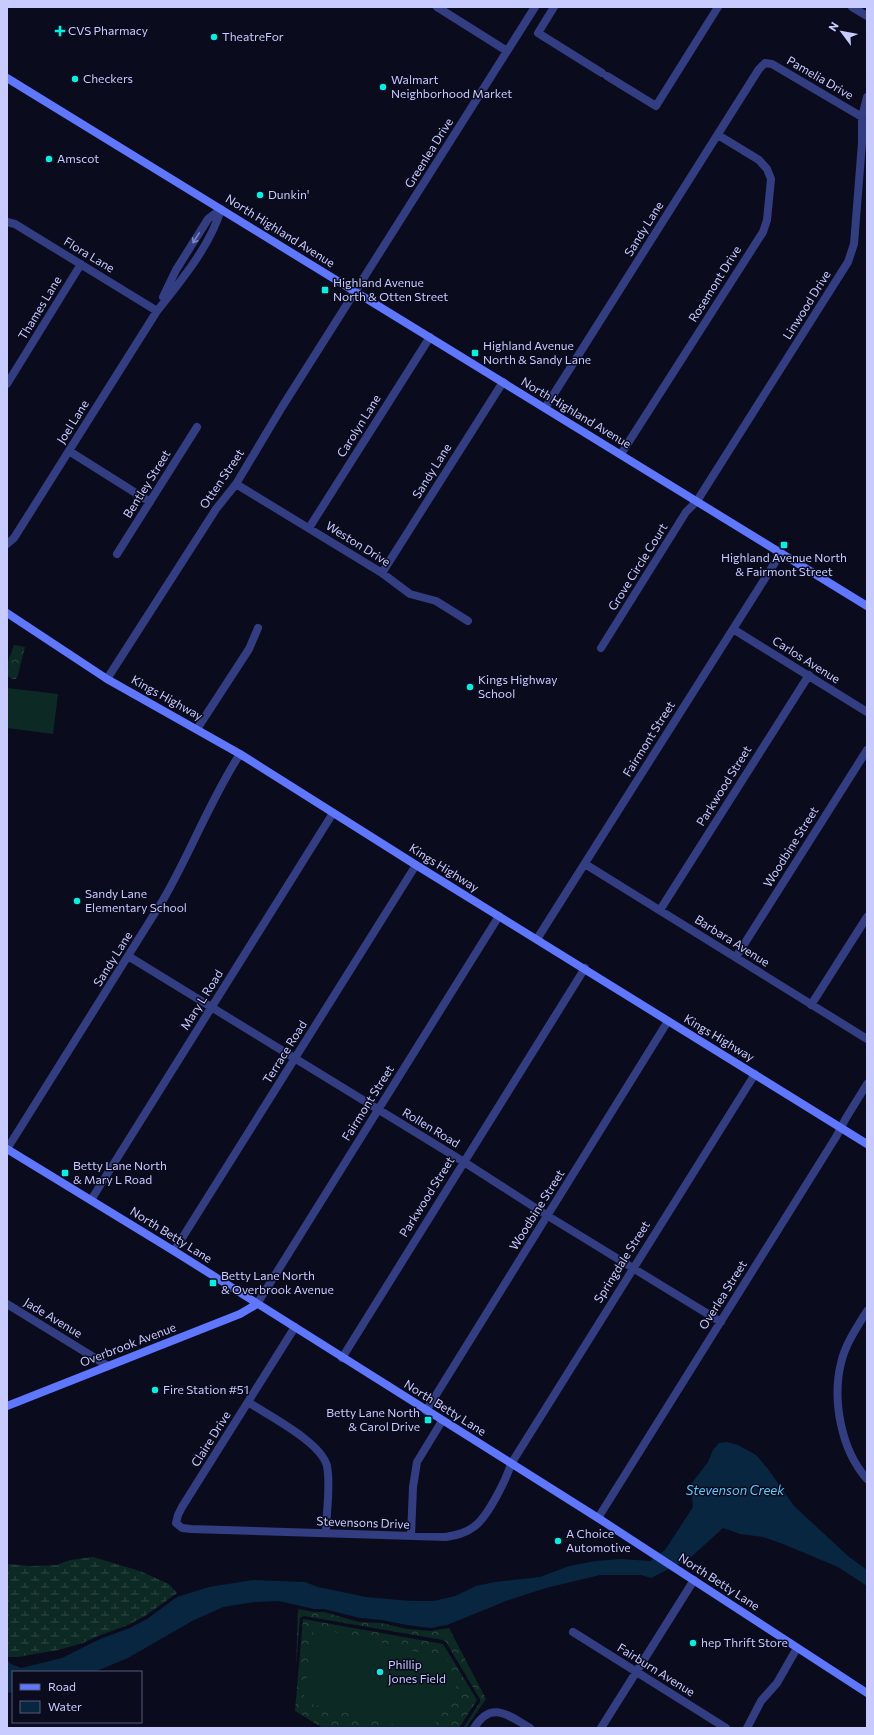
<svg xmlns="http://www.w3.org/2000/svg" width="874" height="1735" viewBox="0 0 874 1735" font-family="Commissioner,sans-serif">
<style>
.forest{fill:url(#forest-crowns)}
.wetland{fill:url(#wetland-marsh)}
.pitch{fill:#0d2923}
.water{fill:#082640}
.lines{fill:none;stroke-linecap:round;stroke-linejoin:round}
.street{stroke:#333d81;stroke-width:8}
.secondary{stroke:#5f76ff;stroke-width:8}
.oneway{stroke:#7e84c0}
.poi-dot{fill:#00f3e2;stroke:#0b0b1e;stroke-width:1.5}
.labels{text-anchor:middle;stroke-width:3;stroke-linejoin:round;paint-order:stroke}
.poi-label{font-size:12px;fill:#c8cbff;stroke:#0b0b1e;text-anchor:start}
.street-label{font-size:12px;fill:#c8cbff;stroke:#0b0b1e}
.water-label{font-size:13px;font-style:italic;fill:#56ceff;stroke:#0b0b1e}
</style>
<defs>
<pattern id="forest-crowns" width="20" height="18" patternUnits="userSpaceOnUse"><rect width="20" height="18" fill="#0d2923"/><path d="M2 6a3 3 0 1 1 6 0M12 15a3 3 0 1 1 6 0" fill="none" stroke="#2f4744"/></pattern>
<pattern id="wetland-marsh" width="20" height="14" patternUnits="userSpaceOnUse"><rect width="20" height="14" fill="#0d2923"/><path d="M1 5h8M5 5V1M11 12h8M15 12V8" fill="none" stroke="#2f4744"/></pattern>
</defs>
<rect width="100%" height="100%" fill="#0b0b1e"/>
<path class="forest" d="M14,645l11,2 -7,28 -2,4h-4l-5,-3v-12z
M298,1609l16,3h10l35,10 22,1 26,6 24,2 18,-3 37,71 -20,29h-3l17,-26v-3l-34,-57 -3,-2 -139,-24 -4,2 -4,48z
M303,1619l140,25 34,56 -18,28h-136l-28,-17z"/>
<path class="wetland" d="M93,1557l47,14 29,13 8,9 -32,23 -17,9 -30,11 -15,7 -25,7 -40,7h-9l-2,-2v-91l25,2 25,-1 13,-5z"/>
<path class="pitch" d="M7,688l51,6 -5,40 -46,-6z
M314,1627l133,32 10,25 -24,44h-24l-106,-26z"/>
<path class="water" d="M727,1442l11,3 18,10 12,14 26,37 54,50 19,14v16l-29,-19 -55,-23 -20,-7 -23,-3 -17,-6 -33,30 -39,20 -10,-3h-41l-54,13 -40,13 -59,24 -16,3 -24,-3 -25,-5 -22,-2 -36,-9h-10l-35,-8 -24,1 -32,5 -31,14 -64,37 -34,14h-81v20l-6,1v-33l4,4 10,4 41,-10 38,-19 30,-11 17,-9 30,-22 32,-10 44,-7 52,2 13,5 48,10 45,4h23l21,-5 21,-10 19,-4 45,-5 29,-11 27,-5 25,-2 29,2 15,-11 28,-43 -2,-23 17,-22 5,-12 6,-7z"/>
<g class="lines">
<path class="street" d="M437,7l70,44
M554,7l-16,26 64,40
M852,7l15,9
M607,76l49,30 62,-99
M7,222l8,2 142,87
M163,297l13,-27 32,-51 13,-10
M7,384l74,-120
M545,408l214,-339 6,-6 7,1 90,53
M69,451l81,51
M621,454l142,-222 4,-12 4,-41 -4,-10 -8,-9 -41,-25
M236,484l146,89 28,21 26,7 32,20
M309,528l121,-191
M7,544l7,-6 143,-227c23,-29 54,-66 64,-102
M117,554l80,-127
M382,573l121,-191
M733,629l134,83
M601,648l85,-136 11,-11 151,-239 6,-18 8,-101v-26l5,-20
M107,679l109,-170 20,-25 46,-77 253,-400
M197,729l52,-80 9,-21
M585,864l282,175
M660,910l149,-235
M537,939l244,-386
M128,956l336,206 84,54 173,106
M736,957l131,-207
M811,1005l56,-88
M7,1149l156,-249c28,-48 47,-100 77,-146
M91,1200l242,-387
M174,1251l242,-386
M7,1304l101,62
M257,1304l242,-388
M867,1311c-10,16 -22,34 -26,52 -9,37 0,87 26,116
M295,1327l-113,180 -4,8 -2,8 6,5 9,1 255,8c11,-2 20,-4 29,-11 13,-10 31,-46 36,-62l244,-390
M342,1358l243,-390
M248,1402c21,14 73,40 79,64 4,20 -1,47 -1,67
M426,1411l242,-390
M598,1518l238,-381 10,-19 21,-34
M411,1536l2,-49 4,-25 25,-41
M573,1632l153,96
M474,1728c17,-28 34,-13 56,0
M601,1728l93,-148
M747,1728l14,-27 16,-18 20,-35"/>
<path class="secondary" d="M7,78l860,528
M7,613l100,66 133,75 176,111 451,279
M7,1149l167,102 424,267 269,175
M7,1406l233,-92 17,-10"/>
</g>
<defs><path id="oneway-shaft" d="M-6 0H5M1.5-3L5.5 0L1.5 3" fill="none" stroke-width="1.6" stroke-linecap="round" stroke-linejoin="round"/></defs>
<use class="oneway" href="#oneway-shaft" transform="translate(196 238) rotate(122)"/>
<g class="poi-dot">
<path d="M58 25h4v4h4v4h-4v4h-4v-4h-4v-4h4z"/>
<circle cx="214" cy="37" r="4"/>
<circle cx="75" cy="79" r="4"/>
<circle cx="383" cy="87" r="4"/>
<circle cx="49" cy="159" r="4"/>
<circle cx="260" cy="195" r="4"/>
<rect x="321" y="286" width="8" height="8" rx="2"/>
<rect x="471" y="349" width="8" height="8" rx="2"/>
<rect x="780" y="541" width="8" height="8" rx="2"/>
<circle cx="470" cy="687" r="4"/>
<circle cx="77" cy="901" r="4"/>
<rect x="61" y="1169" width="8" height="8" rx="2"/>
<rect x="209" y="1279" width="8" height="8" rx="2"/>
<circle cx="155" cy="1390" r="4"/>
<rect x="424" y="1416" width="8" height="8" rx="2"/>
<circle cx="558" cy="1541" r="4"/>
<circle cx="693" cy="1643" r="4"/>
<circle cx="380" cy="1672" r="4"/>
</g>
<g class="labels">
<g class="poi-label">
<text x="68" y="35">CVS Pharmacy</text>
<text x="222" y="41">TheatreFor</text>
<text x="83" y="83">Checkers</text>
<text x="391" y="84">Walmart<tspan x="391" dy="14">Neighborhood Market</tspan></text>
<text x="57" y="163">Amscot</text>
<text x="268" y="199">Dunkin'</text>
<text x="333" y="287">Highland Avenue<tspan x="333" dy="14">North &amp; Otten Street</tspan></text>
<text x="483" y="350">Highland Avenue<tspan x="483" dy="14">North &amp; Sandy Lane</tspan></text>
<text x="784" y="562" text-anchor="middle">Highland Avenue North<tspan x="784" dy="14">&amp; Fairmont Street</tspan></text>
<text x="478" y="684">Kings Highway<tspan x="478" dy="14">School</tspan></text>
<text x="85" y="898">Sandy Lane<tspan x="85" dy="14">Elementary School</tspan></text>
<text x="73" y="1170">Betty Lane North<tspan x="73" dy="14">&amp; Mary L Road</tspan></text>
<text x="221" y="1280">Betty Lane North<tspan x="221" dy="14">&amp; Overbrook Avenue</tspan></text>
<text x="163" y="1394">Fire Station #51</text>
<text x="420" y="1417" text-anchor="end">Betty Lane North<tspan x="420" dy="14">&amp; Carol Drive</tspan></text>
<text x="566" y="1538">A Choice<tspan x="566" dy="14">Automotive</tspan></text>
<text x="701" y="1647">hep Thrift Store</text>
<text x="388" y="1669">Phillip<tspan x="388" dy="14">Jones Field</tspan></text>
</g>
<g class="street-label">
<text transform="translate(820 78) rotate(30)" y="4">Pamelia Drive</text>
<text transform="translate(429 153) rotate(-58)" y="4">Greenlea Drive</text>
<text transform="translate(644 229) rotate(-58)" y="4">Sandy Lane</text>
<text transform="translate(280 231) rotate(32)" y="4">North Highland Avenue</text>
<text transform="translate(89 255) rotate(31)" y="4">Flora Lane</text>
<text transform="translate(715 284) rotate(-58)" y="4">Rosemont Drive</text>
<text transform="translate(807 305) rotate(-58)" y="4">Linwood Drive</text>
<text transform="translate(40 308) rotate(-59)" y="4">Thames Lane</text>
<text transform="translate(576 413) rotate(31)" y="4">North Highland Avenue</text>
<text transform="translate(73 422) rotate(-58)" y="4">Joel Lane</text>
<text transform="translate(359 426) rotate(-58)" y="4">Carolyn Lane</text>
<text transform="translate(432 471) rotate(-58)" y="4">Sandy Lane</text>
<text transform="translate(222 479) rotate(-56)" y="4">Otten Street</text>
<text transform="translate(147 484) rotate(-58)" y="4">Bentley Street</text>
<text transform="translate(358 544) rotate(32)" y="4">Weston Drive</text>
<text transform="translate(638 567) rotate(-58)" y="4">Grove Circle Court</text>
<text transform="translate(806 660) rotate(32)" y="4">Carlos Avenue</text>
<text transform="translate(167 698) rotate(29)" y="4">Kings Highway</text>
<text transform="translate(649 739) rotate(-58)" y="4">Fairmont Street</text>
<text transform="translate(724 786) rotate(-58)" y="4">Parkwood Street</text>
<text transform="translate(791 847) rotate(-58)" y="4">Woodbine Street</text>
<text transform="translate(444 868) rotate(32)" y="4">Kings Highway</text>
<text transform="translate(732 941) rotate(32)" y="4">Barbara Avenue</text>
<text transform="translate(113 959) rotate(-58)" y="4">Sandy Lane</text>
<text transform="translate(202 1000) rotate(-58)" y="4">Mary L Road</text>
<text transform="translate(719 1038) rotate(31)" y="4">Kings Highway</text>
<text transform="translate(285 1052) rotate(-58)" y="4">Terrace Road</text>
<text transform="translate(368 1103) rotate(-58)" y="4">Fairmont Street</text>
<text transform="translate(431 1128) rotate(31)" y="4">Rollen Road</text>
<text transform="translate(427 1197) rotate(-58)" y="4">Parkwood Street</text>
<text transform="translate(537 1210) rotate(-58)" y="4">Woodbine Street</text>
<text transform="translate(171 1235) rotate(32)" y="4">North Betty Lane</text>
<text transform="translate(622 1262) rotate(-58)" y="4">Springdale Street</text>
<text transform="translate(723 1295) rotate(-58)" y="4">Overlea Street</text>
<text transform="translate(53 1318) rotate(31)" y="4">Jade Avenue</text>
<text transform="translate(128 1345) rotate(-21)" y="4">Overbrook Avenue</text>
<text transform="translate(445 1408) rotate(32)" y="4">North Betty Lane</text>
<text transform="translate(211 1439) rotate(-58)" y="4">Claire Drive</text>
<text transform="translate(363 1523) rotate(2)" y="4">Stevensons Drive</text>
<text transform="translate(719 1582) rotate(33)" y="4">North Betty Lane</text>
<text transform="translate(656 1670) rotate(32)" y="4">Fairburn Avenue</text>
</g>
<g class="water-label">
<text x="735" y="1495">Stevenson Creek</text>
</g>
</g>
<rect width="874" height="1735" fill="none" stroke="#c8cbff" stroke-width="16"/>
<rect x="12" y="1671" width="130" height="52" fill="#0b0b1e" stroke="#575878"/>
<rect x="20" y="1684" width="20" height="6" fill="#5f76ff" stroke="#575878"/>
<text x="48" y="1691" font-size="12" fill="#c8cbff">Road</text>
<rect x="20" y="1701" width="20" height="12" fill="#082640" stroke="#575878"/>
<text x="48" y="1711" font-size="12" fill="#c8cbff">Water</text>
<g transform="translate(842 32) rotate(302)" stroke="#0b0b1e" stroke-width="3" paint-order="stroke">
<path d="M0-3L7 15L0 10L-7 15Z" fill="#c8cbff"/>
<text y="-6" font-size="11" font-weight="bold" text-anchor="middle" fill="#c8cbff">N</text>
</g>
</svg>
